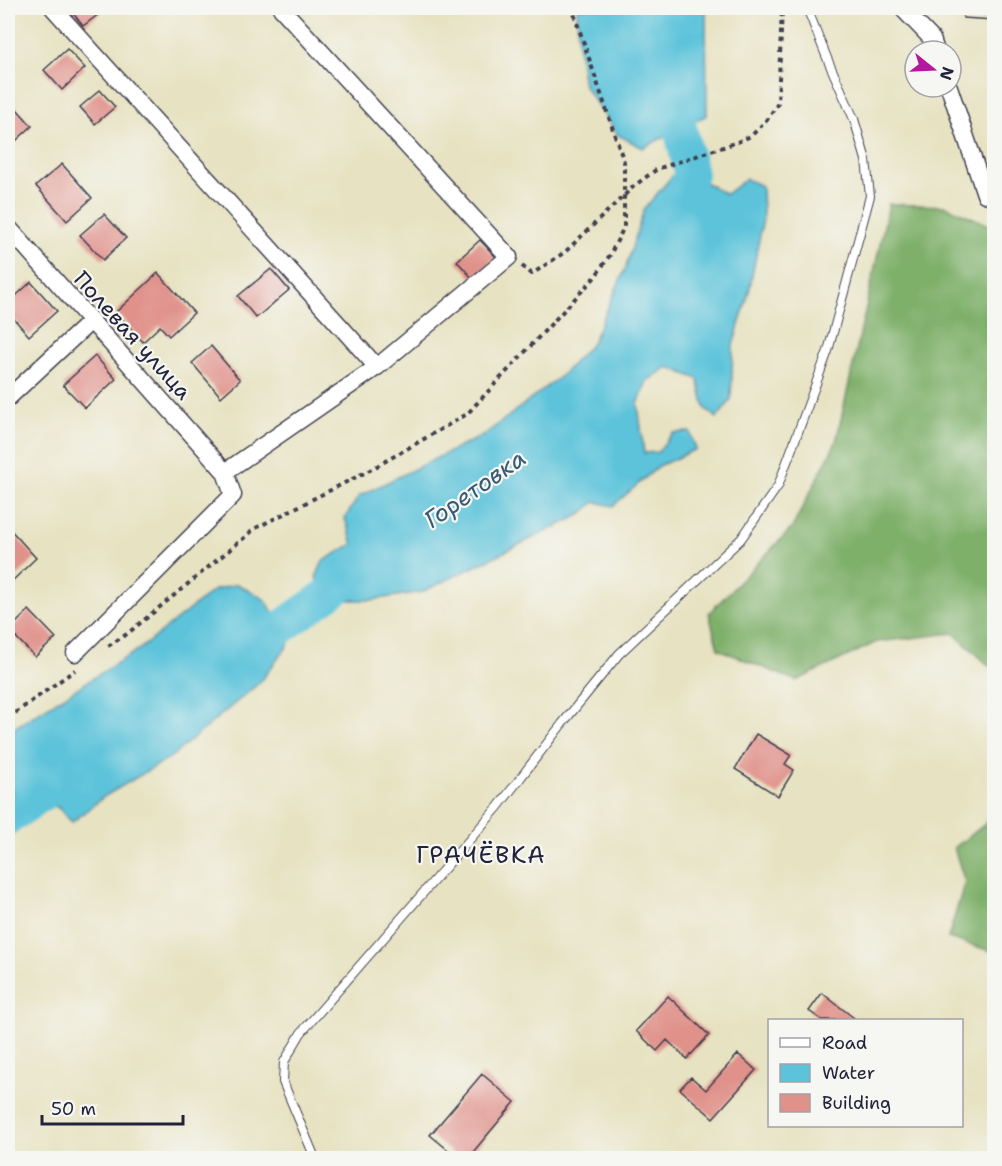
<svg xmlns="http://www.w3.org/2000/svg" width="1002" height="1166" viewBox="0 0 1002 1166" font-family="'Shantell Sans',sans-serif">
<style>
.forest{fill:#7fb06b;stroke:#506953;stroke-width:1.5}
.water{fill:#5cc3da;stroke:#3f728a;stroke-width:1.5}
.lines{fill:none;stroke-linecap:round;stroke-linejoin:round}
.river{stroke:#5cc3da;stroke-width:34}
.building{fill:#e0918a}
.lane-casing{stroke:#403f4f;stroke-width:10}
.street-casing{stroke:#403f4f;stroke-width:19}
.path{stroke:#403f4f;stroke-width:4;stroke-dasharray:4.5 4.5;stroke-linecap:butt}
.lane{stroke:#fff;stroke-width:8}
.street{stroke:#fff;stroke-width:16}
.labels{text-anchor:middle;stroke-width:4.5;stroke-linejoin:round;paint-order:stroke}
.street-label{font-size:22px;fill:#22223b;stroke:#f6f6f2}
.water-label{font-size:24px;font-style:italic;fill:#365a73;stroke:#f6f6f2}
.neighbourhood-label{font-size:24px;letter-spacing:1.5px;fill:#22223b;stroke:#f6f6f2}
</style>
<rect width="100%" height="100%" fill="#f6f6f2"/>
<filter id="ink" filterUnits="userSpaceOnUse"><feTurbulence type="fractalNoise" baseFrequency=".0167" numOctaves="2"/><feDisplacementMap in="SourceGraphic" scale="12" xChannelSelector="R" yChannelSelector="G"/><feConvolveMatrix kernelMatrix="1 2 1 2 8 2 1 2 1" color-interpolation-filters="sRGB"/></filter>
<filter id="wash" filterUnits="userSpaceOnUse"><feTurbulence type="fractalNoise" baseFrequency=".008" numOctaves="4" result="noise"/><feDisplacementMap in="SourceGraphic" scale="24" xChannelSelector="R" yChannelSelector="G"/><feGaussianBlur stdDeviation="1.35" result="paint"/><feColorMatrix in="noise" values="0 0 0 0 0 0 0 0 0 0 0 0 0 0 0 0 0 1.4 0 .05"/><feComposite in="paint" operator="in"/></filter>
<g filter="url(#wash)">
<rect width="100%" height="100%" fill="#e7e2c1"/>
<path class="forest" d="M889,204l57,2 48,21v443l-41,-37 -76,9 -81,39 -78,-32 -9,-36 83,-85 44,-86z
M994,817v135l-46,-14 17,-56 -11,-34z"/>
<path class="water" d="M577,8h129l1,107 -64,33 -25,-13 -34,-49 -6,-43z
M679,168l47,26 20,-15 16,7 1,33 -14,73 -16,53 -2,55 -14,18 -12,-10 -7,-29 -30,-12 -21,14 -9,23 6,49 14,-1 15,-19 17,-1 6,17 -37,17 -46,40 -18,-4 -15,13 -158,77 -50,8h-37l-8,-5 -11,-18 7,-16 30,-17 -8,-26 14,-22 125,-61 78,-60 30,-32 34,-76 18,-58z
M237,584l27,15 12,17 12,-4 8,-13 10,-5 10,9 3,9 -22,14 -11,22 -27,35 -88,74 -66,39 -33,26c-5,-4 -9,-11 -14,-14 -13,-11 -41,-7 -50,-19v-55l9,-8 124,-78 73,-58z"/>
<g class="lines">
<path class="river" d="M631,8l49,120 11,46 -19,44
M279,629l86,-61
M8,818l64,-45"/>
</g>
<g id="blocks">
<path class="building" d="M69,8h38l-24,18z
M964,8h30v12l-31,-2z
M67,49l18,19 -23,22 -18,-20z
M100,90l15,17 -20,17 -15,-17z
M8,99l24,27 -24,22z
M62,164l30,34 -25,23 -31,-35z
M104,214l22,24 -23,22 -23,-25z
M480,240l16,17 -23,22 -16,-18z
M271,269l18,21 -33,28 -18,-22z
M158,273l36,40 -25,23 -9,-10 -17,16 -27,-30z
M31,282l26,29 -28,25 -21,-24v-9z
M211,346l29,34 -19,17 -29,-34z
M95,356l21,23 -31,29 -22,-23z
M8,527l28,31 -28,27z
M29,610l27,28 -21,19 -26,-27z
M756,734l35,21 -6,9 9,6 -16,26 -43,-27z
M822,993l32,25 -2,2h-30l-13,-9z
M668,996l41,39 -22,24 -20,-19 -10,11 -21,-20z
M738,1054l18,16 -43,48 -33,-29 11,-12 15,13z
M482,1074l33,28 -47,56h-10l-28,-23z"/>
</g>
</g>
<g filter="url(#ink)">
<use href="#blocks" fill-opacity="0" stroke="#403f4f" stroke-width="1.5"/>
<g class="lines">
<defs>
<path id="lane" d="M315,1158l-32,-76 1,-20 17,-29 197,-226 64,-83 57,-70 122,-115 37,-53 50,-135 42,-155 -4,-36 -12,-41 -25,-56 -22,-55"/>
<path id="street" d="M53,8l324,359
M902,8l30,31 4,12
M949,87l36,107 9,3
M8,227l217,245
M8,398l83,-77
M75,653l158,-158 -8,-23 152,-105 132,-110 -228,-249"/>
</defs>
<use href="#lane" class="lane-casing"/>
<use href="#street" class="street-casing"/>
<path class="path" d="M522,266l10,8 33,-22 69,-66 23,-17 78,-26 16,-7 16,-16 11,-17 4,-95
M108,646l19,-12 129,-106 114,-58 97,-56 128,-137 15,-22 14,-28v-65l-52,-154
M8,718l67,-48"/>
<use href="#lane" class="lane"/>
<use href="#street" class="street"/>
</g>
</g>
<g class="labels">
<g class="street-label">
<text transform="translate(133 335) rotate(48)" y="8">Полевая улица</text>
</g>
<g class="water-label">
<text transform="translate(475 489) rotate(-35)" y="8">Горетовка</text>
</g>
<g class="neighbourhood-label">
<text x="481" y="863">ГРАЧЁВКА</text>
</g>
</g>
<rect width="1002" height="1166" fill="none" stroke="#f6f6f2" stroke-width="30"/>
<rect x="768" y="1019" width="195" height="108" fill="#f6f6f2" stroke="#a1a1a9" stroke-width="1.5"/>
<rect x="780" y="1038" width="30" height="9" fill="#ffffff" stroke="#a1a1a9" stroke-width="1.5"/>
<text x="822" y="1049" font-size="18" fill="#22223b">Road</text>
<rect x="780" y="1064" width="30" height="18" fill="#5cc3da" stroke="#a1a1a9" stroke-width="1.5"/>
<text x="822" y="1079" font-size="18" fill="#22223b">Water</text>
<rect x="780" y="1094" width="30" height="18" fill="#e0918a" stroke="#a1a1a9" stroke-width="1.5"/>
<text x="822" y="1109" font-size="18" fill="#22223b">Building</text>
<g transform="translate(933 69) rotate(108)"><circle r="28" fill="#f6f6f2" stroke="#a1a1a9" stroke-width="1.5"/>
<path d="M0-4.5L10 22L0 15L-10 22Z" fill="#b5179e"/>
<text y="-9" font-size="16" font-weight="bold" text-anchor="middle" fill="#22223b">N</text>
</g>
<path d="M42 1115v9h141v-9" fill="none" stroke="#22223b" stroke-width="3"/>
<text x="51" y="1115" font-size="18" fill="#22223b" stroke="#f6f6f2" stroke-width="4.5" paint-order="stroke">50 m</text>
</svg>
